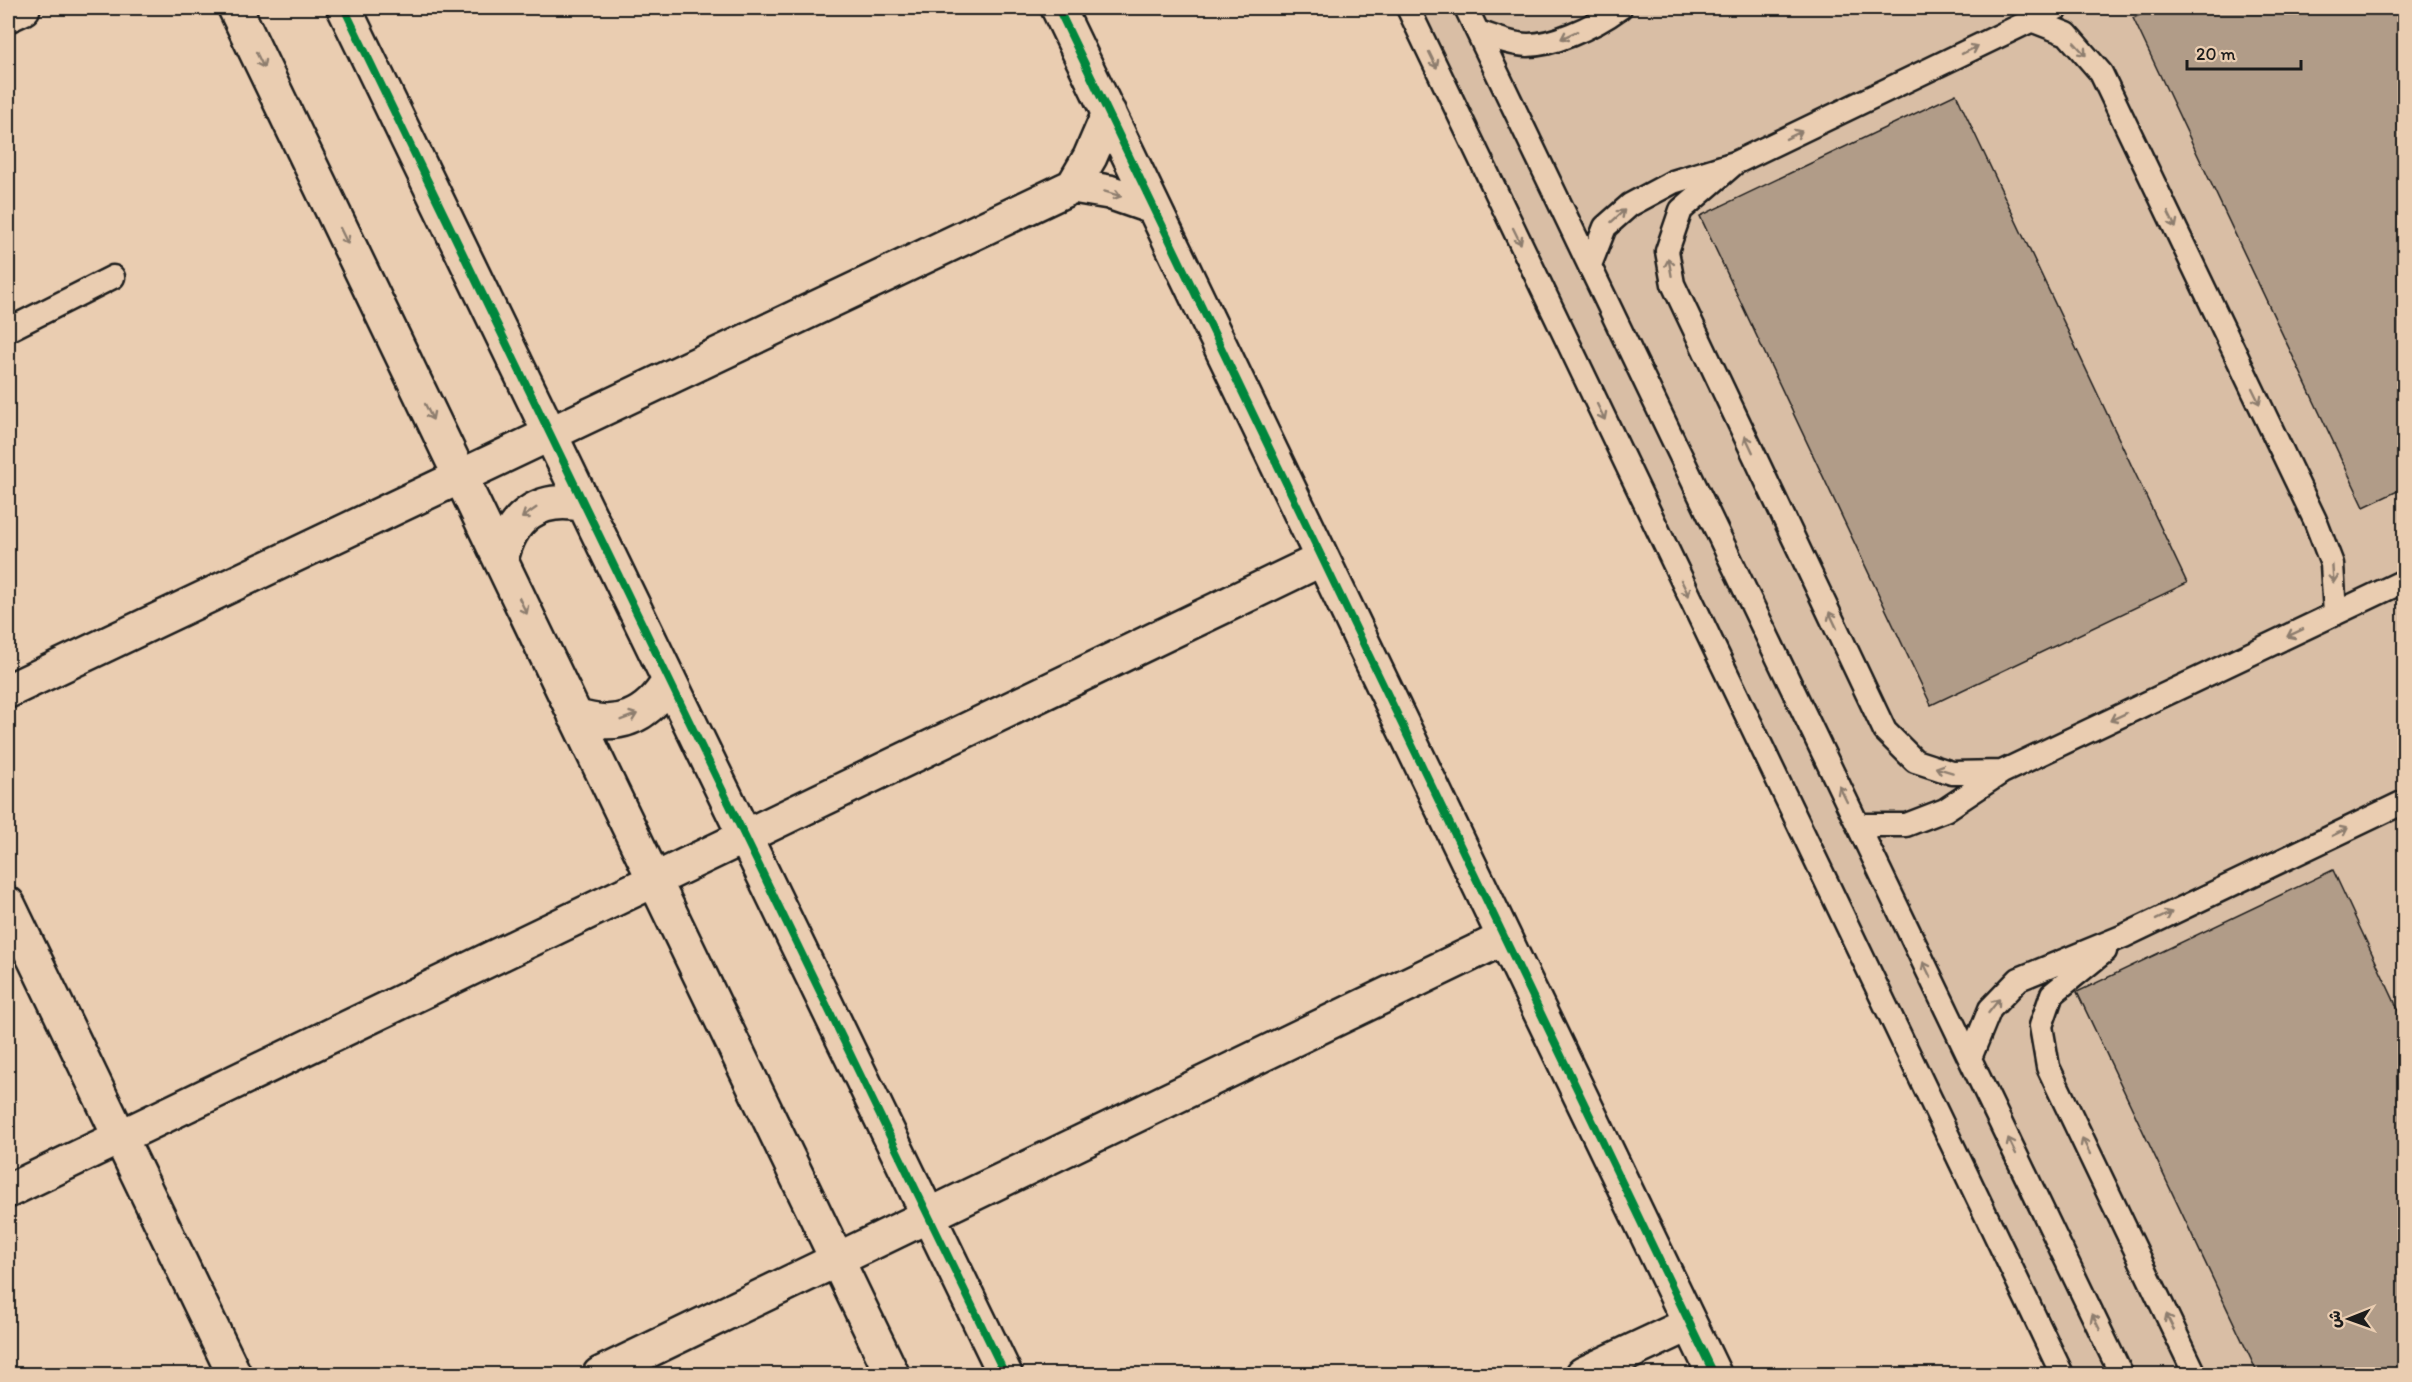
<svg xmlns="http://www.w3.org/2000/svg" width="2412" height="1382" viewBox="0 0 2412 1382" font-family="Itim,'Playpen Sans Arabic',sans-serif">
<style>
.built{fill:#d9bea5}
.building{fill:#b19c88;stroke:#1c1c1c;stroke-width:1.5}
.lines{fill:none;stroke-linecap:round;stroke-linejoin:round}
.service-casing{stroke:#1c1c1c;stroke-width:27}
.minor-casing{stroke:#1c1c1c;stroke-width:38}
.service{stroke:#eacdb1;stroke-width:22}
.minor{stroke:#eacdb1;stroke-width:33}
.cycleway-casing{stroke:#eacdb1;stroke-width:11}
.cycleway{stroke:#00873e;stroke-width:8}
.oneway{stroke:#8d7d6e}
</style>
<rect width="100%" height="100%" fill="#eacdb1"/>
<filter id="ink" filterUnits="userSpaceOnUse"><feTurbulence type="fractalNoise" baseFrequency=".0167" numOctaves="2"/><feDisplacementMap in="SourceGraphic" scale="12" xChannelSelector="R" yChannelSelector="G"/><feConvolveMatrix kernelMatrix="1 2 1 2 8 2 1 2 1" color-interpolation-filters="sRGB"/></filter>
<g filter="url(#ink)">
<path class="built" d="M1421,8h983v1366h-328z"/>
<path class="building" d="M2156,8h248v480l-40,19 -231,-489z
M1956,94l231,489 -256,122 -231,-489z
M2333,870l71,152v352h-146l-181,-382z"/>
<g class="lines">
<defs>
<path id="service" d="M1408,8l654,1366
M1466,8l655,1366
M2031,20l36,14 34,39 214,447 17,44 3,50
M1478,32c13,4 26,10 40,12 29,6 79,-19 102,-36
M1735,163l-54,47 -14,41 6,33 212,447 30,30 37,12 50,-1
M1590,265l15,-38 25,-22 43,-23 62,-19 322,-155
M8,330l105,-53
M1858,825h48l39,-15 57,-38 402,-191
M2105,951l-53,43 -11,32 7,41 147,307
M1970,1058l20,-49 29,-30 105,-43 280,-134"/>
<path id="minor" d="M235,8l657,1366
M344,8l661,1366
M1058,8l656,1366
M8,15l15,-7
M1073,186l36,6 43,15
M501,561c9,-44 38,-66 83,-56
M8,691l1065,-505 17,-29 19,-44
M575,716c42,14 72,2 94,-35
M8,904l226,470
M8,1191l1314,-632
M600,1374l904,-436
M1583,1374l107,-50"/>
</defs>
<use href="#service" class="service-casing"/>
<use href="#minor" class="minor-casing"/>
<use href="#service" class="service"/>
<use href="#minor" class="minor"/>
<defs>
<path id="cycleway" d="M344,8l661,1366
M1058,8l656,1366"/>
</defs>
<use href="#cycleway" class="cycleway-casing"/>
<use href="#cycleway" class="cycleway"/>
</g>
<defs><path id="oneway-shaft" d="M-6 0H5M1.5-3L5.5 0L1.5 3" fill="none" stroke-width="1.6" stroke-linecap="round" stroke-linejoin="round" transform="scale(1.5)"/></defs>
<g class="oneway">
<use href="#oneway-shaft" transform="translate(1569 35) rotate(155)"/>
<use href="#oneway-shaft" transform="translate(2080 49) rotate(48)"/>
<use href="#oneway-shaft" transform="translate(1970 50) rotate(-26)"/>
<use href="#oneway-shaft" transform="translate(260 60) rotate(64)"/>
<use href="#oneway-shaft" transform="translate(1433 60) rotate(64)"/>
<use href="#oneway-shaft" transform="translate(1794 135) rotate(-26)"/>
<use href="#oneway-shaft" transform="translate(1113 194) rotate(17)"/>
<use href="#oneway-shaft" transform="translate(1618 216) rotate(-42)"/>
<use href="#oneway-shaft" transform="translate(2172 220) rotate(64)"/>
<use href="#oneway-shaft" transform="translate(344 236) rotate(64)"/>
<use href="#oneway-shaft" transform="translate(1517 236) rotate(64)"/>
<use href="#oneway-shaft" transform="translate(1670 267) rotate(-100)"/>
<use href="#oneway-shaft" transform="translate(2256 396) rotate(64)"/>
<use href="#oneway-shaft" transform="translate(429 412) rotate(64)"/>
<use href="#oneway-shaft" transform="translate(1601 412) rotate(64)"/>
<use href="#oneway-shaft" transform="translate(1749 444) rotate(-115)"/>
<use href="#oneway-shaft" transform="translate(529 513) rotate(145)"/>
<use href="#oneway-shaft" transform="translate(2333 574) rotate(86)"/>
<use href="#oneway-shaft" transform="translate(1685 588) rotate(64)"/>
<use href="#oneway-shaft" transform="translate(523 606) rotate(64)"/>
<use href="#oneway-shaft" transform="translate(1833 620) rotate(-115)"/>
<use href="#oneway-shaft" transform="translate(2295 633) rotate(155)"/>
<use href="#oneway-shaft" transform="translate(629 717) rotate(-21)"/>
<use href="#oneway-shaft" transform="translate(2118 717) rotate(155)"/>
<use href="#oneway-shaft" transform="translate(1944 770) rotate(-163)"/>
<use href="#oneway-shaft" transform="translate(1843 794) rotate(-116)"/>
<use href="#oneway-shaft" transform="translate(2340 832) rotate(-26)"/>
<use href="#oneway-shaft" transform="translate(2164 916) rotate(-26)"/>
<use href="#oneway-shaft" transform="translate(1927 970) rotate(-116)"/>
<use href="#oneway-shaft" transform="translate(1994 1006) rotate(-52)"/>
<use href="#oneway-shaft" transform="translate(2012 1146) rotate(-116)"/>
<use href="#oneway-shaft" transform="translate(2086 1146) rotate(-116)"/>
<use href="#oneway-shaft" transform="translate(2096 1322) rotate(-116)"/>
<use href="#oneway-shaft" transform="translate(2170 1322) rotate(-116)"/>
</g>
</g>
<rect width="2412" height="1382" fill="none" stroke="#eacdb1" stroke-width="30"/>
<rect x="15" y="15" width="2382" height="1352" fill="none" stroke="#1c1c1c" stroke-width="2" filter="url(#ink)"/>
<g transform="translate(2349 1319) rotate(269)" stroke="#eacdb1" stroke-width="4.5" paint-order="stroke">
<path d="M0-4.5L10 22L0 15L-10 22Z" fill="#1c1c1c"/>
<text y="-9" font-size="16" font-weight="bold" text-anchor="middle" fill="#1c1c1c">ش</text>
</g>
<path d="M2187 60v9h114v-9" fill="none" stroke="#1c1c1c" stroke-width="3"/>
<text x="2196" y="60" font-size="18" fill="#1c1c1c" stroke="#eacdb1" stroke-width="4.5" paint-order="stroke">20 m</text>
</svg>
